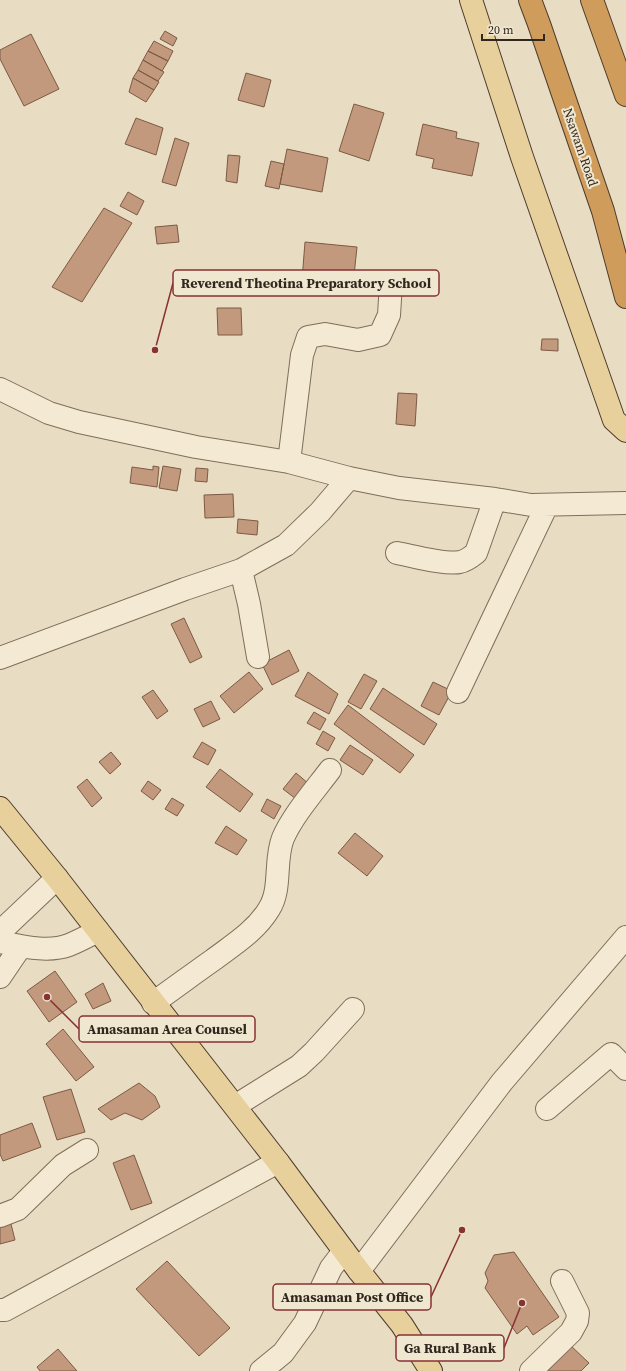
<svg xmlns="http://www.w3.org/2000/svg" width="626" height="1371" viewBox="0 0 626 1371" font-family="'Source Serif 4',serif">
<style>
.building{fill:#c2997c;stroke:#7c5a44}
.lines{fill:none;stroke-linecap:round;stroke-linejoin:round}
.minor-casing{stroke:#7f6e5b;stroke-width:24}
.major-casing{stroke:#4e3d2f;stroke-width:24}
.highway-casing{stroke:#4e3d2f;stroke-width:24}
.minor{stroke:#f4ead4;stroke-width:22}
.major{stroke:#e8d09d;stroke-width:22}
.highway{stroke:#cf9c5b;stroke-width:22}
.labels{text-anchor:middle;stroke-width:4;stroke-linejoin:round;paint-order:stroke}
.street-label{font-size:13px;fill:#31271e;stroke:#f0e7d0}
.leader{fill:none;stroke:#873233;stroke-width:1.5}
.callout-dot{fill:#873233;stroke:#f0e7d0;stroke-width:1.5}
.callout{fill:#f0e7d0;stroke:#873233;stroke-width:1.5}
.callout-label{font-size:14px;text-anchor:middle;font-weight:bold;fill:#31271e}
</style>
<rect width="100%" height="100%" fill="#e8dcc2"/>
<path class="building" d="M165,31l12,7 -4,8 -13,-7z
M31,34l28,55 -35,17 -24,-47v-9z
M154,41l19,10 -5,10 -20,-10z
M148,51l20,10 -6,10 -19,-11z
M143,60l21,12 -6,9 -20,-11z
M138,70l21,12 -5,8 -21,-12z
M246,73l25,7 -7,27 -26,-7z
M133,78l21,12 -8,12 -17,-10z
M354,104l30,9 -15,48 -30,-10z
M136,118l27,10 -7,27 -31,-11z
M423,124l34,8 -1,6 23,5 -7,33 -40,-8 2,-9 -18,-4z
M175,138l14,5 -13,43 -14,-4z
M287,149l41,9 -6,34 -42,-8z
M228,155l12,1 -3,27 -11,-2z
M271,161l13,3 -5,25 -14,-3z
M128,192l16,9 -7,14 -17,-9z
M104,208l28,15 -50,79 -30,-15z
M177,225l2,17 -22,2 -2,-17z
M305,242l52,5 -4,38 -51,-5z
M217,308h24l1,27h-24z
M542,339h16v12l-17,-1z
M398,393l19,1 -2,32 -19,-2z
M153,466l6,1 -2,20 -27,-4 2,-16 21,3z
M163,466l18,3 -4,22 -18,-3z
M196,468l12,1 -1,13 -12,-1z
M233,494l1,23 -29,1 -1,-23z
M238,519l20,2 -1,14 -20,-2z
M184,618l18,39 -12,6 -19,-39z
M289,650l10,21 -27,14 -10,-21z
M249,672l14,17 -29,24 -14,-17z
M308,672l30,22 -9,20 -34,-18z
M364,674l13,7 -16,28 -13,-7z
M433,682l19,9 -13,24 -18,-9z
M383,688l54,36 -13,21 -54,-36z
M153,690l15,21 -11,8 -15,-22z
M211,701l9,18 -17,8 -9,-18z
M348,705l66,50 -14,18 -66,-49z
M314,712l12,7 -6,11 -13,-7z
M323,731l12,7 -7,13 -12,-7z
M202,742l14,8 -8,15 -15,-8z
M350,745l23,15 -10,15 -23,-15z
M111,752l10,12 -11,10 -11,-12z
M220,769l33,25 -13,18 -34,-25z
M296,773l13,11 -13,15 -13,-10z
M87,779l15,19 -10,9 -15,-20z
M148,781l13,9 -8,10 -12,-9z
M172,798l12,7 -7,11 -12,-7z
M267,799l14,7 -7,13 -13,-8z
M226,826l21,14 -10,15 -22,-12z
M355,833l28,23 -16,20 -29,-23z
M55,971l22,31 -28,20 -22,-31z
M103,983l8,18 -18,8 -8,-15z
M63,1029l31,38 -18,14 -30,-37z
M139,1083l16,13 5,11 -18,13 -17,-7 -14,7 -13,-11z
M71,1089l14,43 -28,8 -14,-43z
M32,1123l9,24 -38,14 -3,-7v-19z
M134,1155l18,48 -21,7 -18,-47z
M10,1220l5,20 -15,4v-21z
M514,1252l45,65 -26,18 -6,-9 -10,8 -32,-46 3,-7 -3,-8 9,-18z
M167,1261l63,67 -31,28 -63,-67z
M570,1345l19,18 -8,8h-35z
M58,1349l19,22h-37l-3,-4z"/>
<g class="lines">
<defs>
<path id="minor" d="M0,389l49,24 30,9 117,25 93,15 60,16 50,10 96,11 36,6 95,-2
M289,462l13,-107 6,-18 17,-3 33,6 22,-5 9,-20 2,-32
M397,553c16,3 49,12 63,9 6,-1 11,-5 16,-9l19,-54
M241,570l8,34 9,53
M0,658l185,-69 56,-19 45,-25 34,-33 29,-34
M458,692l89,-187
M0,932l57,-54
M0,942c21,4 48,11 69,3 10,-4 19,-9 29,-14
M0,977l21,-31
M153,1003c20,-14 40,-29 60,-43 20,-15 43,-29 56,-51 13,-20 5,-49 14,-71 10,-23 32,-48 47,-68
M235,1106l64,-40 15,-14 39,-43
M547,1109l64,-55 15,15
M0,1216l18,-7 45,-44 24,-15
M359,1271l143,-189 124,-145
M0,1310h5l273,-148
M261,1371l22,-18 22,-30 26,-55 13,-17
M531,1371l40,-39 6,-11 1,-8 -16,-32"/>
<path id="major" d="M471,0l51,157 92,263 12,11
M0,808l57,70 221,284 81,109 43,54 29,46"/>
<path id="highway" d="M530,0l9,24 64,187 23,86
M592,0l34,95"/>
</defs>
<use href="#minor" class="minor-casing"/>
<use href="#major" class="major-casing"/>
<use href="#highway" class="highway-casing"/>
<use href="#minor" class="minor"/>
<use href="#major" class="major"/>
<use href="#highway" class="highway"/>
</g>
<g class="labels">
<g class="street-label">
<text transform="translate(581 147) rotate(71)" y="5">Nsawam Road</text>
</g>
</g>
<path class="leader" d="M155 350L173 283M47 997L79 1029M462 1230L431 1297M522 1303L504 1348"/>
<g class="callout-dot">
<circle cx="155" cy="350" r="4"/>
<circle cx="47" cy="997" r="4"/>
<circle cx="462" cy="1230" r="4"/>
<circle cx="522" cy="1303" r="4"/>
</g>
<g class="callout">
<rect x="173" y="270" width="266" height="26" rx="4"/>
<rect x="79" y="1016" width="176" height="26" rx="4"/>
<rect x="273" y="1284" width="158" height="26" rx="4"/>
<rect x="396" y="1335" width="108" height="26" rx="4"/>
</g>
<g class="callout-label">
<text x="306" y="288">Reverend Theotina Preparatory School</text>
<text x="167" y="1034">Amasaman Area Counsel</text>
<text x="352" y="1302">Amasaman Post Office</text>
<text x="450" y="1353">Ga Rural Bank</text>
</g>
<path d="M482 34v6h62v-6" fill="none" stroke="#31271e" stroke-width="2"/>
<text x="488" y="34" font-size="12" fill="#31271e" stroke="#f0e7d0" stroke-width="3" paint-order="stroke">20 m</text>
</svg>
